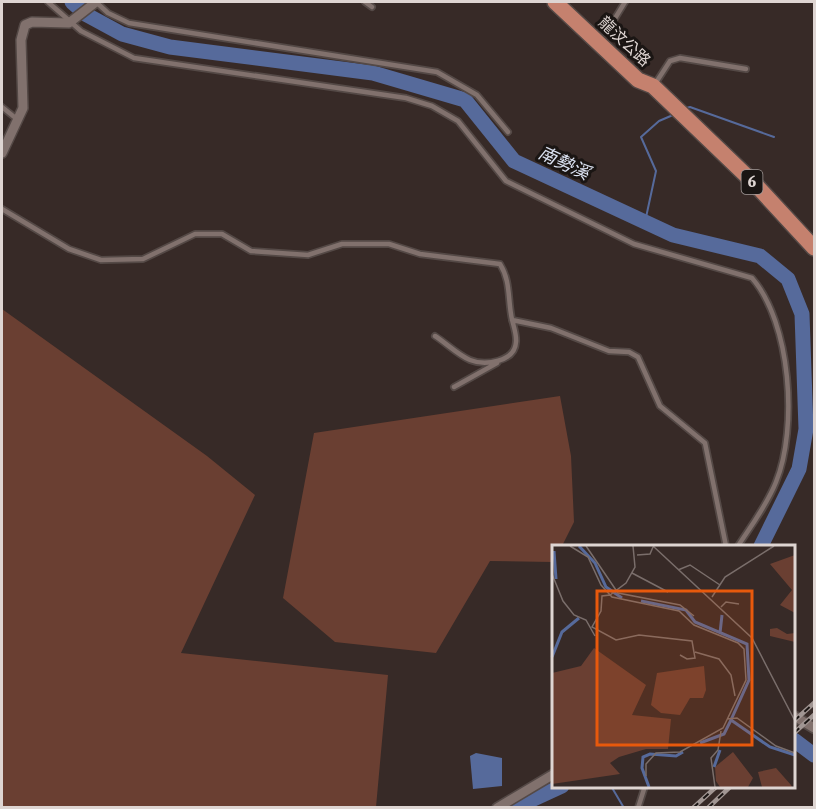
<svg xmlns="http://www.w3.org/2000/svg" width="816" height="809" viewBox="0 0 816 809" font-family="'Roboto Serif','Noto Sans TC',serif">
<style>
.green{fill:#6a3f32}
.water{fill:#566a9b}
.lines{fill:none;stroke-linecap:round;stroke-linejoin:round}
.stream{stroke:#566a9b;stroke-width:2}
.river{stroke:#566a9b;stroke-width:15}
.lane-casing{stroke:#544946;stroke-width:8}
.street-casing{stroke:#544946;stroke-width:12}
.primary-casing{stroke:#544946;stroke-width:18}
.lane{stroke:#81716d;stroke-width:4.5}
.street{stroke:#81716d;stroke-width:9}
.primary{stroke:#c5816e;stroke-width:15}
.rail-casing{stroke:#a19693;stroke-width:4.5}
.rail{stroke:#1a1513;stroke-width:2;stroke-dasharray:7;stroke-linecap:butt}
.labels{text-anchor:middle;stroke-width:6;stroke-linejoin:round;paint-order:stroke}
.shield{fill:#1a1513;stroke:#a39b99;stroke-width:1.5}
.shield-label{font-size:15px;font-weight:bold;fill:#ded5d2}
.street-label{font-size:16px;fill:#ded5d2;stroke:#1a1513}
.water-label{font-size:18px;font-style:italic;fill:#dde4f3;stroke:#1a1513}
.inset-river{fill:none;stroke:#566a9b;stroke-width:3}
.inset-road{fill:none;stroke:#7a6e6b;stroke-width:1.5}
.view{fill:#e8590c;fill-opacity:0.15;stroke:#e8590c;stroke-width:3}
.inset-edge{fill:none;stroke:#ded5d2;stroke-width:3}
</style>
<rect width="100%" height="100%" fill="#372a27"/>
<path class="green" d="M2,309l205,147 48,39 -74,158 207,22 -12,132h-374z
M560,396l11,60 3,66 -12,24h-8l-1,16 -63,-1 -54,92 -101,-11 -52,-44 31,-165z"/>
<path class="water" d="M476,753l26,5v28l-29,3 -3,-33z"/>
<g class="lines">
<path class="stream" d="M686,108l4,-1 84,30
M645,222l11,-51 -15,-34 18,-16 14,-6
M611,786l13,22"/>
<path class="river" d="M72,2l15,13 35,19 48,13 203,26 92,27 49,61 159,74 87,21 28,23 14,35 4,115 -7,40 -38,77
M794,740l20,15
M514,808l48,-22"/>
<defs>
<path id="lane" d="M48,2l33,29 53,27 272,40 26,8 26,15 48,60 128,63 118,34c39,45 46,150 24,204 -9,23 -25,44 -38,64
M96,2l12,11 21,10 308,49 40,23 31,37
M365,2l7,5
M606,33l19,-31
M655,84l15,-23 10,-3 66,11
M2,107l16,13
M2,209l67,40 32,11 42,-1 52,-25h27l29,17 57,4 34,-11h47l31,10 80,10c10,16 8,32 11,50 1,9 6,19 5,28 -1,20 -31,24 -46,18 -12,-5 -24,-17 -35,-24
M512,320l39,8 58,23 20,1 9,5 22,49 45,37 21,103
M454,387l43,-24
M638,808l7,-22"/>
<path id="street" d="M2,153l21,-45 -2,-68 4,-15 7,-3 37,1 27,-21
M794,716l20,12
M497,808l57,-34"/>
<path id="primary" d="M555,2l83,78 15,6 102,98 59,64"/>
</defs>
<use href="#lane" class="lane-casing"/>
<use href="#street" class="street-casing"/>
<use href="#primary" class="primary-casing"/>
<use href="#lane" class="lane"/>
<use href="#street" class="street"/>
<use href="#primary" class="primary"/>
<defs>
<path id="rail" d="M794,721l20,-18
M794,733l20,-18
M693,808l24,-22
M708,808l23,-22"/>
</defs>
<use href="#rail" class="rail-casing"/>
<use href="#rail" class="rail"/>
</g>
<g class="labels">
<rect class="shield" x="741.5" y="170" width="21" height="24" rx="4.5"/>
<g class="shield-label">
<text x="752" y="187">6</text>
</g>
<g class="street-label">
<text transform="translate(625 41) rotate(43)" y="6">龍汶公路</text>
</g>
<g class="water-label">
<text transform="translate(564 163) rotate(25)" y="6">南勢溪</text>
</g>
</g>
<g transform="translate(552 545)">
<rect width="243" height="243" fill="#372a27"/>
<path d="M243,10v58l-15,-8 12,-15 -22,-26zM225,83l10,6 8,-1v9l-25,-6v-7zM42,103l52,37 -14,30 39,4 -3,30h-22l-27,8 -9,6 10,11 -68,10v-111l29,-7zM152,121l2,24 -3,8h-13l-10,17 -19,-2 -10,-8 6,-32zM181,207l20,26 -5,9h-28l-4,-6 -1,-14zM224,223l15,17 1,2h-30l-4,-15z" fill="#6a3f32"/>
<path class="inset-river" d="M27,1l16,17 11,24 16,11M2,6l2,28M89,56l45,9 9,12 52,22 2,36 -18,40 39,27 25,8M168,88l2,-18M0,112l10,-25 17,-14M148,198l24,-9 7,-14M162,222l6,-17M97,242l-7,-19 1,-11 7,-3 26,2 7,-4"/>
<path class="inset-road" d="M18,1l18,11 13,28 11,12 67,14 15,14 44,18 6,6 2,31 -23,48 -43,24 -24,1 -10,11v12M34,1l32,47 62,12 14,11M81,1l2,21 -9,16 -16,12 -8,1 -1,15 -9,16 24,13 23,-5 53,6 3,17 -8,1 -7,-4M101,1l99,92 43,83M85,10l13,-1 3,-7M126,25l12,-5 30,20M80,28l36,19M0,29l11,27 11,14 12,5 9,16M160,52l13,-20 49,-31M169,62l5,-5 13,2M143,107l24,7 12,16 4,21M175,174l10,-1 39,28 19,7M163,242l-4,-29 7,-8 3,-19"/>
<path class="view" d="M45,46h155v154h-155z"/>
<rect width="243" height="243" class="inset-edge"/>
</g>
<rect width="816" height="809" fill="none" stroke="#ded5d2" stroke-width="6"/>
</svg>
